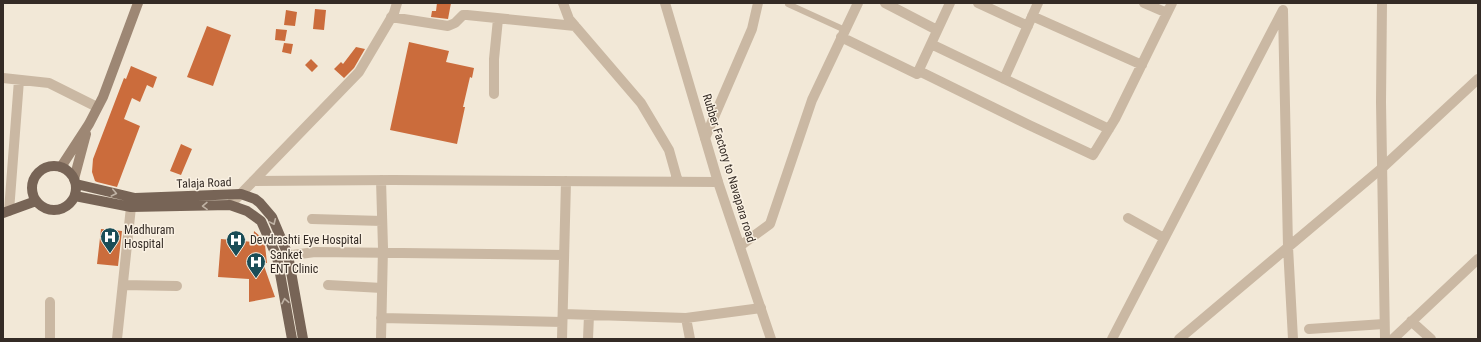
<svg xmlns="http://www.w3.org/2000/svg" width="1481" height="342" viewBox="0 0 1481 342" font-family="'Roboto Condensed',sans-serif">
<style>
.building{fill:#cb6c3c}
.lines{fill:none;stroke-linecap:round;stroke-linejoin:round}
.service{stroke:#cab8a3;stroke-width:6}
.minor{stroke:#cab8a3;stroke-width:10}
.tertiary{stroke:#cab8a3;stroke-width:10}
.secondary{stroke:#9d8774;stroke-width:10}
.primary{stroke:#776456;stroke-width:10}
.oneway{stroke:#bfb2a4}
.labels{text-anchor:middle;stroke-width:3;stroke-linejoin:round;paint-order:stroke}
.street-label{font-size:12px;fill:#342b25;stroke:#faf1e3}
.poi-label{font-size:12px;fill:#342b25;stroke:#faf1e3;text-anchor:start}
</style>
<rect width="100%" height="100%" fill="#f2e8d7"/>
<path class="building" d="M437,3h14l-3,16 -17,-2 1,-6h4z
M315,9l11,1 -2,20 -11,-1z
M286,10l11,2 -2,14 -11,-1z
M207,26l24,9 -18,51 -26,-9z
M276,29l11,1 -2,11 -10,-1z
M409,42l40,9 -3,11 28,6 -2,10 -2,-1 -7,30h2l-8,37 -67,-14z
M284,43l9,1 -2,10 -9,-2z
M356,47l9,2 -11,19 -10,10 -10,-9 7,-7 2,2z
M311,59l7,7 -6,6 -7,-7z
M131,66l26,11 -4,11 -6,-3 -7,17 -8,-4 -8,21 16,7 -23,61 -20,-5 -2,-1 -3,-9 1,-13 31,-81 2,1z
M181,144l11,5 -11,26 -11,-4z
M101,229l21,2 -4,35 -21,-2z
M254,231l8,7 3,7 2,18h-4l12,34 -26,5v-23l-31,-2 3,-38 32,3z"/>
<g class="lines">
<path class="service" d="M788,4l57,26"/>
<path class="minor" d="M563,3l6,16 72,84 28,47 9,32
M885,3l52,27
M978,3l50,23
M1144,3l23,10
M1283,11l5,236 5,92
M1032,16l110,49
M391,17l57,9 7,-3 8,-8h4l108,11
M841,37l76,37 33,-71
M931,44l178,85
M919,71l110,54 64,30 22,-36 57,-116
M3,78l46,5 48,24
M1004,79l34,-76
M494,94v-35l4,-40
M705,138l47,-109 6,-26
M253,181l140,-1 325,2
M230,205l129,-133 35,-59 3,-10
M9,211l10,-131
M1128,218l36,20
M312,219l70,2
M740,246l30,-22 42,-124 46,-97
M277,257l38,-5 249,3
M123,285l54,1
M328,285l54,3
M563,314l123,4 4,21
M381,318l181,4
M686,318l75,-10
M1411,321l20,18
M1309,329l75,-5
M50,339v-37
M117,339l14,-132
M381,339l2,-91 -2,-68
M562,339l4,-158
M588,339l1,-24
M1112,339l171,-329
M1179,339l203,-171 96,-89
M1393,339l85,-80"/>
<path class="tertiary" d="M665,3l53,179 53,157
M1382,3l-1,99 4,237"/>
<path class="secondary" d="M61,167l28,-43 14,-27 35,-94
M74,179l12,-45"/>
<path class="primary" d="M32 188a22 22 0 1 1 44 0a22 22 0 1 1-44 0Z
M76,184l59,14 106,-4 14,5 5,4 12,14 16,38 15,84
M75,196l56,11 99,-2 17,6 14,10 16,36 15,82
M3,213l33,-12"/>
</g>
<defs><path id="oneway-chevron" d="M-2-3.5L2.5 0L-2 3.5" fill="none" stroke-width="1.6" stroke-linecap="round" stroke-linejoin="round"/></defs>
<g class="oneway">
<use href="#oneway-chevron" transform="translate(114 193) rotate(13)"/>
<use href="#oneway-chevron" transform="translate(205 206) rotate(179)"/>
<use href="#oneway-chevron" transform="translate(273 222) rotate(66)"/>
<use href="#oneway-chevron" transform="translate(285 301) rotate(-101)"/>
</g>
<defs>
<symbol id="hospital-pin" viewBox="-11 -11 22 30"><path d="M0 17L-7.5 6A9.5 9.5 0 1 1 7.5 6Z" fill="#1a4d57" stroke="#faf1e3"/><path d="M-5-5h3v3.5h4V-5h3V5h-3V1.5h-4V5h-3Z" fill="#fff"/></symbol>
</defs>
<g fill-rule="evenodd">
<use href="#hospital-pin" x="99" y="226" width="22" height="30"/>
<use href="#hospital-pin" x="225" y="229" width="22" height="30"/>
<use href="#hospital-pin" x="245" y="251" width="22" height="30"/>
</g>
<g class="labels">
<g class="street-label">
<text transform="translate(729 168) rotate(73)" y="4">Rubber Factory to Navapara road</text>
<text transform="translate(204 183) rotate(-2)" y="4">Talaja Road</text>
</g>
<g class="poi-label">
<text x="124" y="234">Madhuram<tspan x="124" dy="14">Hospital</tspan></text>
<text x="250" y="244">Devdrashti Eye Hospital</text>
<text x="270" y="259">Sanket<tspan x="270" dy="14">ENT Clinic</tspan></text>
</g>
</g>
<rect width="1481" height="342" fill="none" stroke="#342b25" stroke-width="8"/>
</svg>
